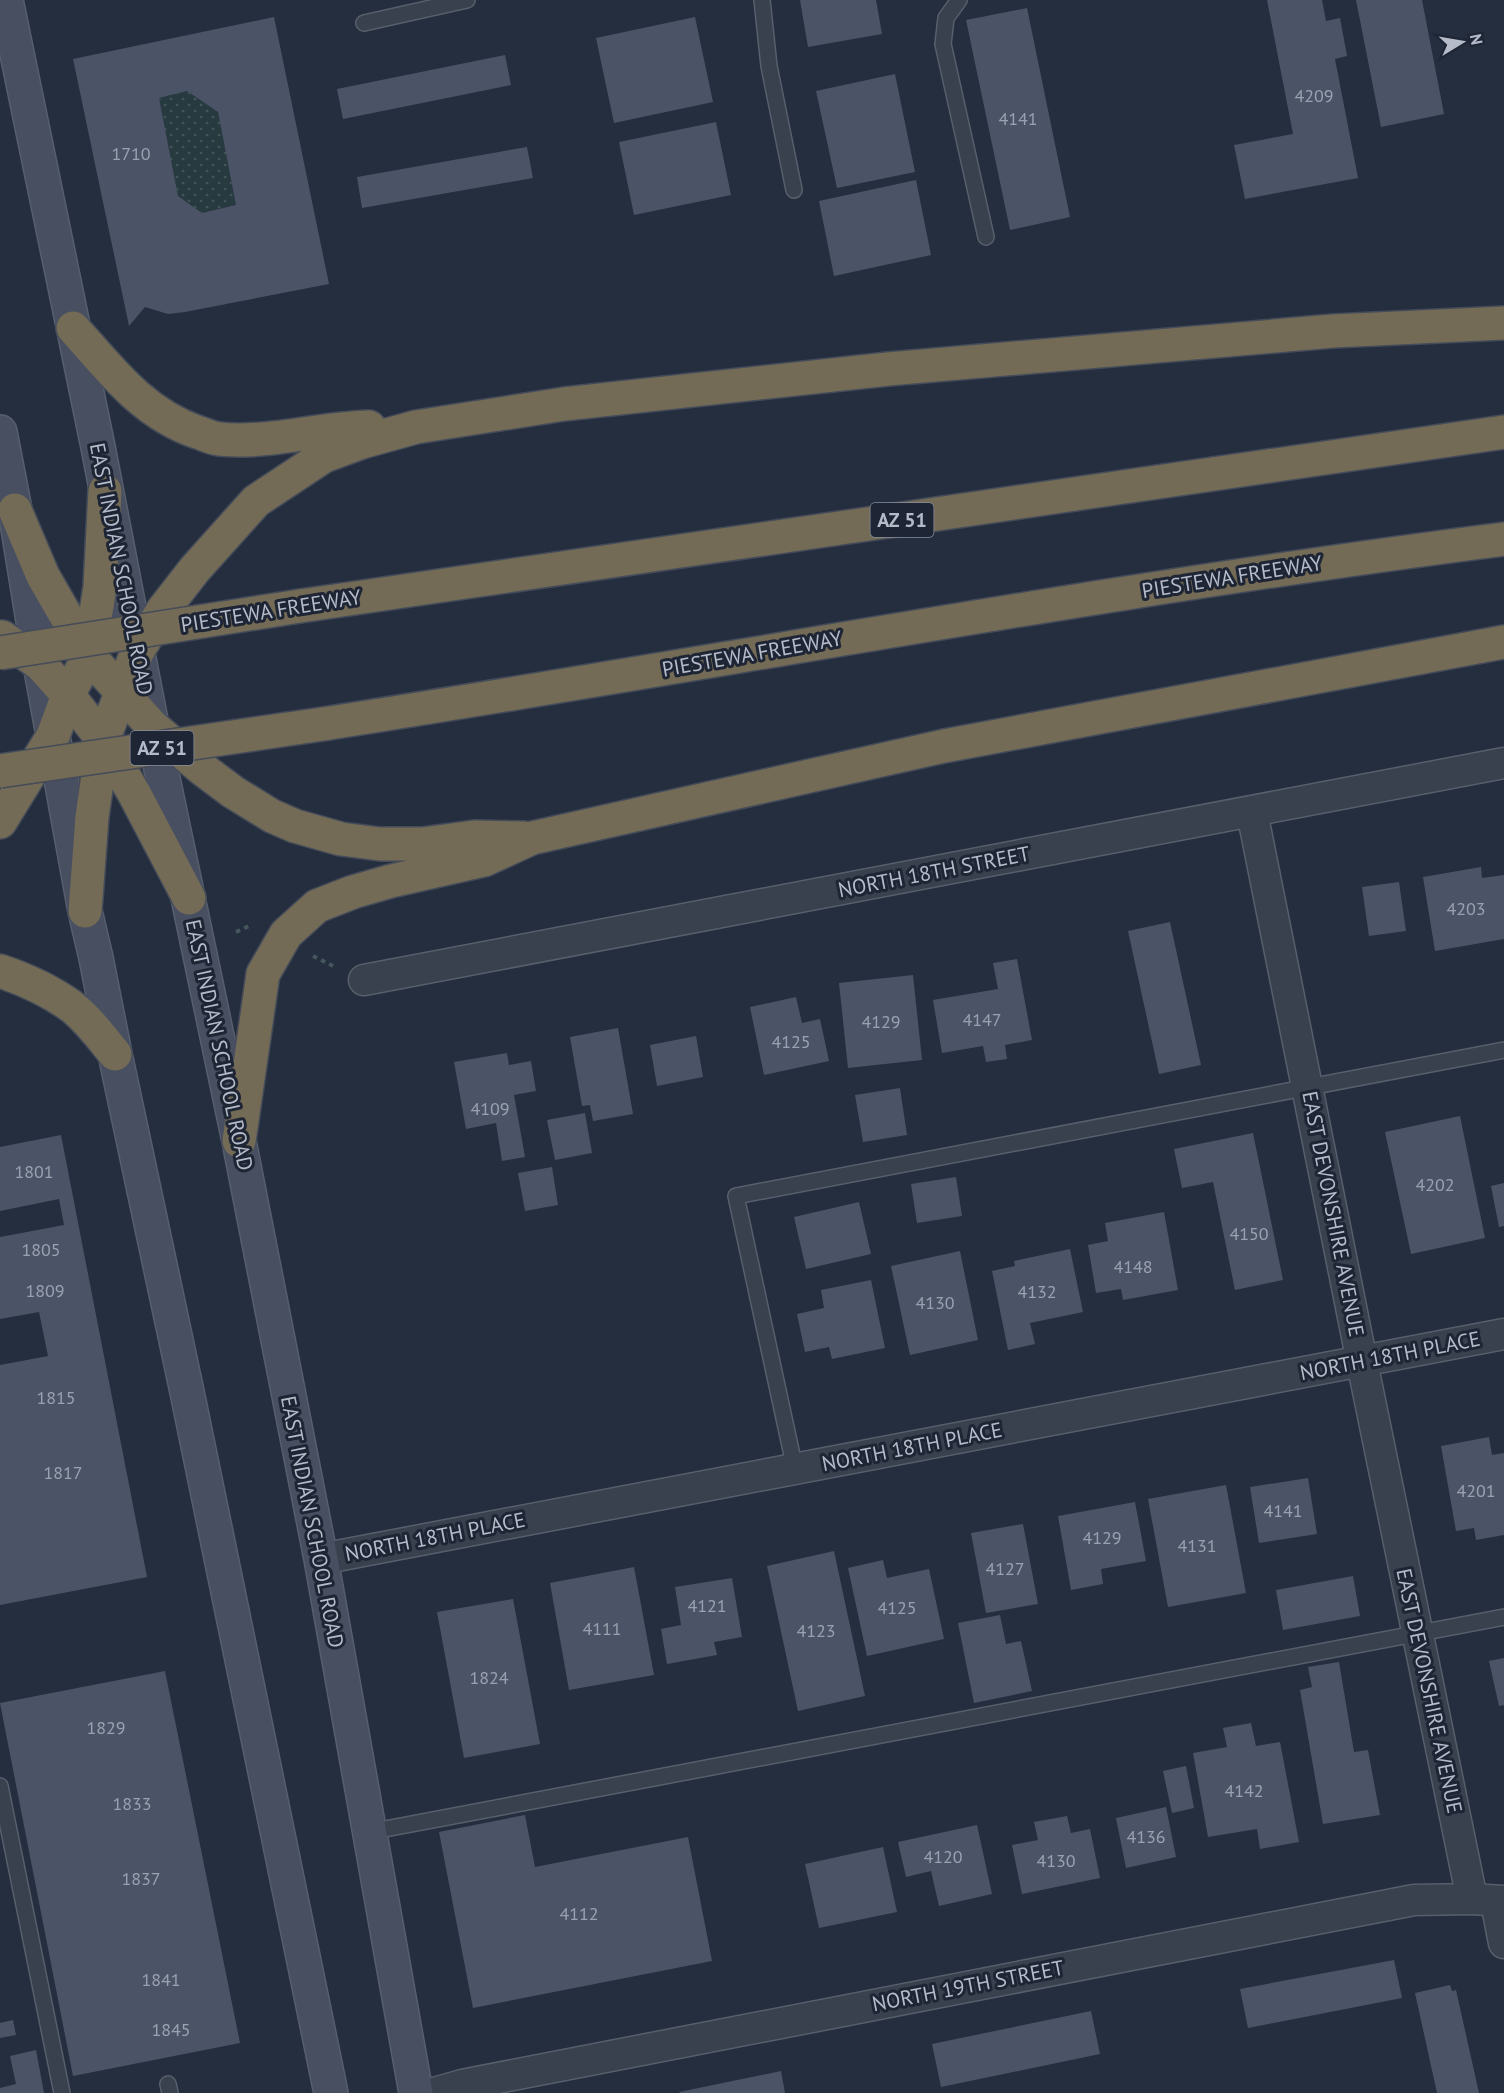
<svg xmlns="http://www.w3.org/2000/svg" width="1504" height="2093" viewBox="0 0 1504 2093" font-family="'PT Sans',sans-serif">
<style>
.grass{fill:url(#grass-dots)}
.building{fill:#4b5467;fill-rule:evenodd}
.lines{fill:none;stroke-linecap:round;stroke-linejoin:round}
.service-casing{stroke:#575e6c;stroke-width:18}
.minor-casing{stroke:#575e6c;stroke-width:33}
.secondary-casing{stroke:#575e6c;stroke-width:36}
.motorway-casing{stroke:#444b59;stroke-width:36}
.path{stroke:#45575c;stroke-width:4;stroke-dasharray:4.5 4.5;stroke-linecap:butt}
.service{stroke:#39404e;stroke-width:15}
.minor{stroke:#39404e;stroke-width:30}
.secondary{stroke:#474f61;stroke-width:33}
.motorway{stroke:#746b56;stroke-width:33}
.motorway-bridge-casing{stroke:#444b59;stroke-width:36;stroke-linecap:butt}
.motorway-bridge{stroke:#746b56;stroke-width:33}
.labels{text-anchor:middle;stroke-width:6;stroke-linejoin:round;paint-order:stroke}
.number-label{font-size:18px;fill:#9aa1b0}
.shield{fill:#1e2534;stroke:#888e9c;stroke-width:1.5}
.shield-label{font-size:20px;font-weight:bold;fill:#b5bbc9}
.street-label{font-size:21px;fill:#b5bbc9;stroke:#1e2534}
</style>
<defs>
<pattern id="grass-dots" width="8" height="8" patternUnits="userSpaceOnUse" patternTransform="scale(1.5)"><rect width="8" height="8" fill="#273a3f"/><path d="M2 2h.1M6 6h.1" fill="none" stroke="#445559" stroke-width="1.8" stroke-linecap="round"/></pattern>
</defs>
<rect width="100%" height="100%" fill="#252e3e"/>
<path class="grass" d="M187,91l31,21 18,93 -34,8 -24,-17 -19,-98z"/>
<path class="building" d="M800,0h76l6,34 -74,13z
M1267,0h55l4,21 14,-3 7,38 -12,3 23,119 -113,21 -11,-54 59,-11z
M1356,0h66l22,114 -63,13z
M1027,8l43,209 -60,13 -44,-210z
M274,17l55,267 -144,28 -17,2 -23,-7 -16,19 -56,-267zM187,91l31,21 18,93 -34,8 -24,-17 -19,-98z
M695,17l18,85 -99,21 -18,-85z
M505,55l6,30 -168,34 -6,-30z
M895,74l20,98 -78,16 -21,-97z
M716,122l15,73 -97,20 -15,-73z
M527,147l6,31 -171,30 -5,-31z
M916,180l15,75 -97,21 -15,-75z
M1481,867l1,11 22,-3v64l-69,12 -12,-74z
M1399,882l7,49 -37,5 -7,-49z
M1170,922l31,143 -42,9 -31,-143z
M1017,959l15,81 -27,5 2,14 -21,3 -3,-16 -41,7 -9,-53 65,-11 -5,-26z
M913,975l9,85 -74,8 -9,-85z
M796,997l6,26 18,-4 9,42 -65,14 -14,-68z
M618,1028l15,86 -40,7 -3,-16 -8,1 -12,-69z
M696,1036l7,41 -46,9 -7,-41z
M507,1053l2,12 22,-4 5,30 -22,4 11,62 -23,4 -6,-38 -30,6 -12,-67z
M900,1088l7,47 -44,7 -8,-47z
M585,1113l7,40 -37,7 -8,-40z
M1460,1116l25,122 -74,16 -26,-122z
M1253,1133l30,147 -48,10 -22,-108 -31,6 -8,-39z
M61,1135l86,442 -147,28v-240l48,-9 -9,-44 -39,7v-82l64,-12 -5,-26 -59,12v-64z
M552,1167l6,38 -33,6 -7,-38z
M956,1177l6,39 -45,7 -6,-39z
M1504,1183v43l-5,1 -8,-41z
M859,1202l12,52 -65,15 -12,-52z
M1164,1212l14,78 -55,10 -2,-11 -25,4 -8,-48 20,-4 -3,-18z
M1070,1249l13,63 -53,11 5,21 -27,6 -16,-79 23,-5 -1,-5z
M960,1251l18,89 -68,15 -19,-89z
M871,1280l14,68 -53,11 -3,-12 -24,5 -8,-38 27,-6 -3,-18z
M1489,1437l3,18 12,-2v82l-28,5 -2,-12 -18,3 -15,-85z
M1308,1478l9,56 -58,9 -9,-56z
M1226,1485l20,108 -78,14 -20,-108z
M1135,1502l11,59 -45,8 2,15 -32,6 -13,-74z
M1023,1524l15,80 -52,9 -15,-80z
M834,1551l31,145 -67,15 -31,-145z
M883,1560l4,18 42,-9 15,70 -77,17 -19,-88z
M634,1567l20,108 -85,15 -19,-107z
M1353,1576l7,40 -77,14 -7,-40z
M732,1578l10,59 -28,5 3,13 -50,9 -6,-35 20,-4 -6,-38z
M513,1599l27,145 -76,14 -27,-146z
M1000,1615l6,29 15,-3 11,50 -58,12 -16,-80z
M1504,1658v47l-5,1 -10,-45z
M1339,1662l15,90 14,-2 12,65 -57,9 -23,-134 12,-3 -4,-20z
M165,1671l75,372 -167,33 -73,-373z
M1251,1723l5,23 24,-4 19,100 -39,7 -3,-20 -49,8 -15,-84 34,-6 -4,-19z
M1186,1766l8,42 -22,5 -9,-42z
M1166,1807l10,50 -50,11 -10,-50z
M525,1815l10,52 153,-30 24,124 -239,47 -34,-176z
M1067,1816l4,17 19,-4 10,49 -78,16 -10,-49 26,-5 -4,-18z
M977,1825l15,69 -53,12 -8,-35 -25,6 -8,-35z
M883,1847l14,65 -78,16 -14,-64z
M1394,1960l8,38 -154,30 -8,-39z
M1450,1985l2,6 4,-1 23,103h-42l-22,-100z
M1091,2011l9,43 -159,33 -9,-43z
M13,2020l3,15 -16,3v-15z
M36,2050l8,43h-44v-5l16,-4 -6,-28z
M781,2071l4,22h-105l-1,-1z"/>
<g class="lines">
<defs>
<path id="service" d="M762,0l7,66 25,124
M959,0l-13,18 -3,26 43,193
M364,23l103,-23
M795,1469l-59,-273 768,-146
M0,1786l62,307
M369,1832l1135,-215
M168,2084l2,9"/>
<path id="minor" d="M1252,812l110,550 110,537
M364,980l1140,-217
M321,1559l1183,-225
M1496,1902l8,41
M434,2093l28,-8 952,-185 58,-1 32,2"/>
<path id="secondary" d="M6,0l92,447 54,279 87,415 82,418 95,534
M0,432l15,78 25,154 45,247 11,47 19,96 72,338 144,701"/>
<path id="motorway" d="M73,328c37,41 69,85 124,104 7,2 14,6 22,7 50,5 100,-11 150,-12
M15,510l28,66 46,80 63,70 49,42 32,24 39,24 23,10 46,13 39,5h42l52,-7 50,1
M300,606l1204,-174
M2,637l38,27 28,31 35,45 32,55 54,103
M323,724c394,-61 786,-135 1181,-185
M0,822l53,-86 15,-41 21,-39 11,-69 5,-96
M85,911l7,-94 11,-77 34,-88 26,-42 32,-41 61,-68 68,-45 38,-14 54,-15 148,-23 324,-35 445,-38 171,-8
M0,971c24,8 50,20 71,35 17,13 30,31 44,48
M239,1141l24,-167 23,-40 31,-28 36,-14 38,-11 93,-21 48,-22 412,-92 560,-104"/>
</defs>
<use href="#service" class="service-casing"/>
<use href="#minor" class="minor-casing"/>
<use href="#secondary" class="secondary-casing"/>
<use href="#motorway" class="motorway-casing"/>
<path class="path" d="M236,932l13,-6
M313,956l20,10"/>
<use href="#service" class="service"/>
<use href="#minor" class="minor"/>
<use href="#secondary" class="secondary"/>
<use href="#motorway" class="motorway"/>
<defs>
<path id="motorway-bridge" d="M0,653l300,-47
M0,771l323,-47"/>
</defs>
<use href="#motorway-bridge" class="motorway-bridge-casing"/>
<use href="#motorway-bridge" class="motorway-bridge"/>
</g>
<g class="labels">
<g class="number-label">
<text x="1314" y="102">4209</text>
<text x="1018" y="125">4141</text>
<text x="131" y="160">1710</text>
<text x="1466" y="915">4203</text>
<text x="982" y="1026">4147</text>
<text x="881" y="1028">4129</text>
<text x="791" y="1048">4125</text>
<text x="490" y="1115">4109</text>
<text x="34" y="1178">1801</text>
<text x="1435" y="1191">4202</text>
<text x="1249" y="1240">4150</text>
<text x="41" y="1256">1805</text>
<text x="1133" y="1273">4148</text>
<text x="45" y="1297">1809</text>
<text x="1037" y="1298">4132</text>
<text x="935" y="1309">4130</text>
<text x="56" y="1404">1815</text>
<text x="63" y="1479">1817</text>
<text x="1476" y="1497">4201</text>
<text x="1283" y="1517">4141</text>
<text x="1102" y="1544">4129</text>
<text x="1197" y="1552">4131</text>
<text x="1005" y="1575">4127</text>
<text x="707" y="1612">4121</text>
<text x="897" y="1614">4125</text>
<text x="602" y="1635">4111</text>
<text x="816" y="1637">4123</text>
<text x="489" y="1684">1824</text>
<text x="106" y="1734">1829</text>
<text x="1244" y="1797">4142</text>
<text x="132" y="1810">1833</text>
<text x="1146" y="1843">4136</text>
<text x="943" y="1863">4120</text>
<text x="1056" y="1867">4130</text>
<text x="141" y="1885">1837</text>
<text x="579" y="1920">4112</text>
<text x="161" y="1986">1841</text>
<text x="171" y="2036">1845</text>
</g>
<g class="shield">
<rect x="870.5" y="503" width="63" height="34" rx="4.5"/>
<rect x="130.5" y="731" width="63" height="34" rx="4.5"/>
</g>
<g class="shield-label">
<text x="902" y="527">AZ 51</text>
<text x="162" y="755">AZ 51</text>
</g>
<g class="street-label">
<text transform="translate(121 569) rotate(79)" y="7">EAST INDIAN SCHOOL ROAD</text>
<text transform="translate(1232 577) rotate(-9)" y="7">PIESTEWA FREEWAY</text>
<text transform="translate(271 611) rotate(-9)" y="7">PIESTEWA FREEWAY</text>
<text transform="translate(752 654) rotate(-10)" y="7">PIESTEWA FREEWAY</text>
<text transform="translate(934 872) rotate(-11)" y="7">NORTH 18TH STREET</text>
<text transform="translate(219 1045) rotate(78)" y="7">EAST INDIAN SCHOOL ROAD</text>
<text transform="translate(1333 1214) rotate(79)" y="7">EAST DEVONSHIRE AVENUE</text>
<text transform="translate(1390 1356) rotate(-11)" y="7">NORTH 18TH PLACE</text>
<text transform="translate(912 1447) rotate(-11)" y="7">NORTH 18TH PLACE</text>
<text transform="translate(312 1522) rotate(79)" y="7">EAST INDIAN SCHOOL ROAD</text>
<text transform="translate(435 1537) rotate(-11)" y="7">NORTH 18TH PLACE</text>
<text transform="translate(1429 1691) rotate(78)" y="7">EAST DEVONSHIRE AVENUE</text>
<text transform="translate(968 1986) rotate(-11)" y="7">NORTH 19TH STREET</text>
</g>
</g>
<g transform="translate(1462 42) rotate(79)" stroke="#1e2534" stroke-width="4.5" paint-order="stroke">
<path d="M0-4.5L10 22L0 15L-10 22Z" fill="#b5bbc9"/>
<text y="-9" font-size="16" font-weight="bold" text-anchor="middle" fill="#b5bbc9">N</text>
</g>
</svg>
